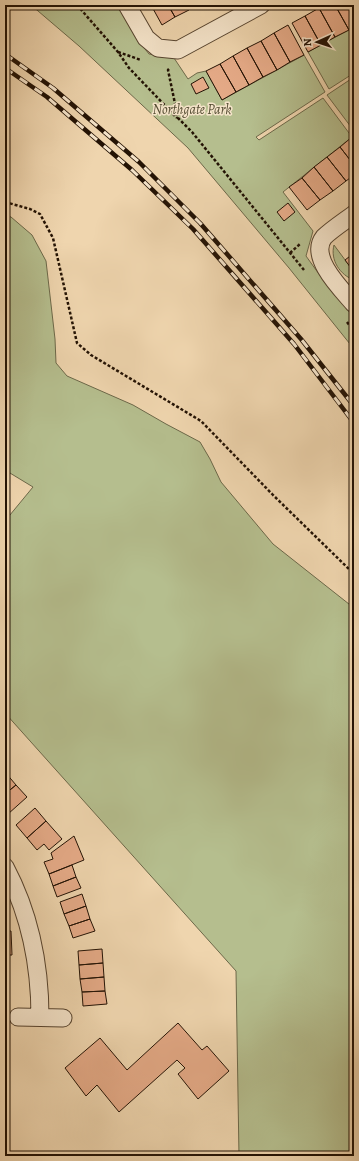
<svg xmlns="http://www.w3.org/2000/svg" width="359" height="1161" viewBox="0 0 359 1161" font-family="Alegreya,serif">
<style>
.green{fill:#b5be8e;stroke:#6c6849}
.building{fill:#e5aa87;stroke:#231204}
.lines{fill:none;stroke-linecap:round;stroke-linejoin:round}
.minor-casing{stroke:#56432e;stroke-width:19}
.path{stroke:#231204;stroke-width:2.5;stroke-dasharray:3 2;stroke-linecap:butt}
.minor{stroke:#f5e4ca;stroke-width:17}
.rail-casing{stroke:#231204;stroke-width:4.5}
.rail{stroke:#f5e4ca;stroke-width:3;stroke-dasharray:9;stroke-linecap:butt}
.labels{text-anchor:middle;stroke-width:3;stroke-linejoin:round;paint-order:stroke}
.park-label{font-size:14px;font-style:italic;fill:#564e34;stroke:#f5e4ca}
</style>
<rect width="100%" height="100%" fill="#efd5ae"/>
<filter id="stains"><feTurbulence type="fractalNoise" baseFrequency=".005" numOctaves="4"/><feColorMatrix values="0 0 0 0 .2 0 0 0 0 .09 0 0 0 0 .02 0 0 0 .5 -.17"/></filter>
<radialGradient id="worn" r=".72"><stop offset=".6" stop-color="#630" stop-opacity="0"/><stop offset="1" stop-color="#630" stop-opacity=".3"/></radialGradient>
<path class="green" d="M31,5h88l19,35 11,14 25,4 14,21 9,-6 9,-2 16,29 82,-45 21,37 -69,45 3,3 64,-42 29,39 -69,55 30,39 -7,25 18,25 30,35v33l-65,-81 -101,-120 -109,-102z
M354,27v46l-25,16 -21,-37z
M354,77v54l-27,-36z
M5,215l6,2 21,18 14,26 9,78 1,24 11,13 66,29 33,19 34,18 10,17 11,23 52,62 81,64v548h-115l-3,-185 -231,-258v-192l28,-34 -28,-17z
M334,245l20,27v8c-14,-5 -24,-20 -20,-35z"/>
<path class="building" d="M151,5h17l7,12 -13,8z
M168,5h18l3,5 -14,7z
M325,5h10l14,25 -14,7 -16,-29z
M335,5h18l1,22 -5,3z
M319,8l16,29 -14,8 -16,-29z
M305,16l16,29 -13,7 -16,-29z
M288,25l16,30 -14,7 -16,-29z
M274,33l16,29 -13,8 -16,-29z
M261,41l16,29 -14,7 -16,-29z
M247,48l16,29 -14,8 -16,-29z
M233,56l16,29 -13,7 -16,-28z
M220,64l16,28 -14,8 -16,-29z
M203,77l6,11 -13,6 -5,-10z
M352,137l2,2v26l-14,-18z
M340,147l14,18v10l-8,6 -19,-24z
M327,157l19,24 -13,10 -19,-24z
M314,167l19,24 -13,9 -18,-22z
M302,178l18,22 -13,10 -18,-23z
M288,203l7,9 -11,9 -7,-9z
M354,253v19l-9,-12z
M5,772l11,13 -11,9z
M16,785l11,12 -19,17 -3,-4v-16z
M35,808l11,13 -19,17 -11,-13z
M46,821l16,18 -13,11 -5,-6 -7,6 -10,-12z
M74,836l10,24 -35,14 -5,-12 9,-3 -2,-6z
M72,865l4,12 -23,9 -4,-12z
M76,877l5,11 -24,9 -4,-11z
M82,894l4,12 -22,8 -4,-12z
M86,906l4,13 -21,7 -5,-12z
M90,919l5,12 -22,7 -4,-12z
M5,931h6l1,24h-7z
M102,949l1,14 -24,2 -1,-14z
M103,963l1,14 -24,2 -1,-14z
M104,977l1,14 -23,1 -2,-13z
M105,991l2,13 -24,2 -1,-14z
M178,1023l24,27 5,-4 22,25 -31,28 -20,-25 7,-6 -8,-8 -58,52 -22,-27 -11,11 -21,-28 35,-30 27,32z"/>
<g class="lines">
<defs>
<path id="minor" d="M127,5l19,33 12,10 20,2 83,-45
M354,214c-8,6 -23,16 -30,23 -16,20 18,53 30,67
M5,867c25,47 35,97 35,150
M18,1017l45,1"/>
</defs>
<use href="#minor" class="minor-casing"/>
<path class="path" d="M77,5l41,47 11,16 48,50
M118,52l23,8
M169,69l-1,1 10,48 14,14 112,138
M5,202l25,7 10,5 13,24 24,105 14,12 110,66 72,74 81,79
M290,253l10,-9
M347,322l7,9"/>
<use href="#minor" class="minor"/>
<defs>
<path id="rail" d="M5,54l48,34 86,74 61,61 101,116 53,67
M5,68l42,29 85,73 61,59 101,115 60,79"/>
</defs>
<use href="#rail" class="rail-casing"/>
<use href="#rail" class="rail"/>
</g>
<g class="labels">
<g class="park-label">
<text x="192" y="114">Northgate Park</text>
</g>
</g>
<rect width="359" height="1161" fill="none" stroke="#efd5ae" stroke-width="20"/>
<rect x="6" y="6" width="347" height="1149" fill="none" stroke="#231204" stroke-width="2"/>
<rect x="10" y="10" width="339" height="1141" fill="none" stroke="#231204"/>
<g transform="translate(317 42) rotate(267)" stroke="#f5e4ca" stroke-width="3" paint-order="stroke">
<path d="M0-3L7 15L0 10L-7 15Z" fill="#231204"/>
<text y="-6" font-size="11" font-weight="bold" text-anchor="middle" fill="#231204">N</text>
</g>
<rect width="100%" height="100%" filter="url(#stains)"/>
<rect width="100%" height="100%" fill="url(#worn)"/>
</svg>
